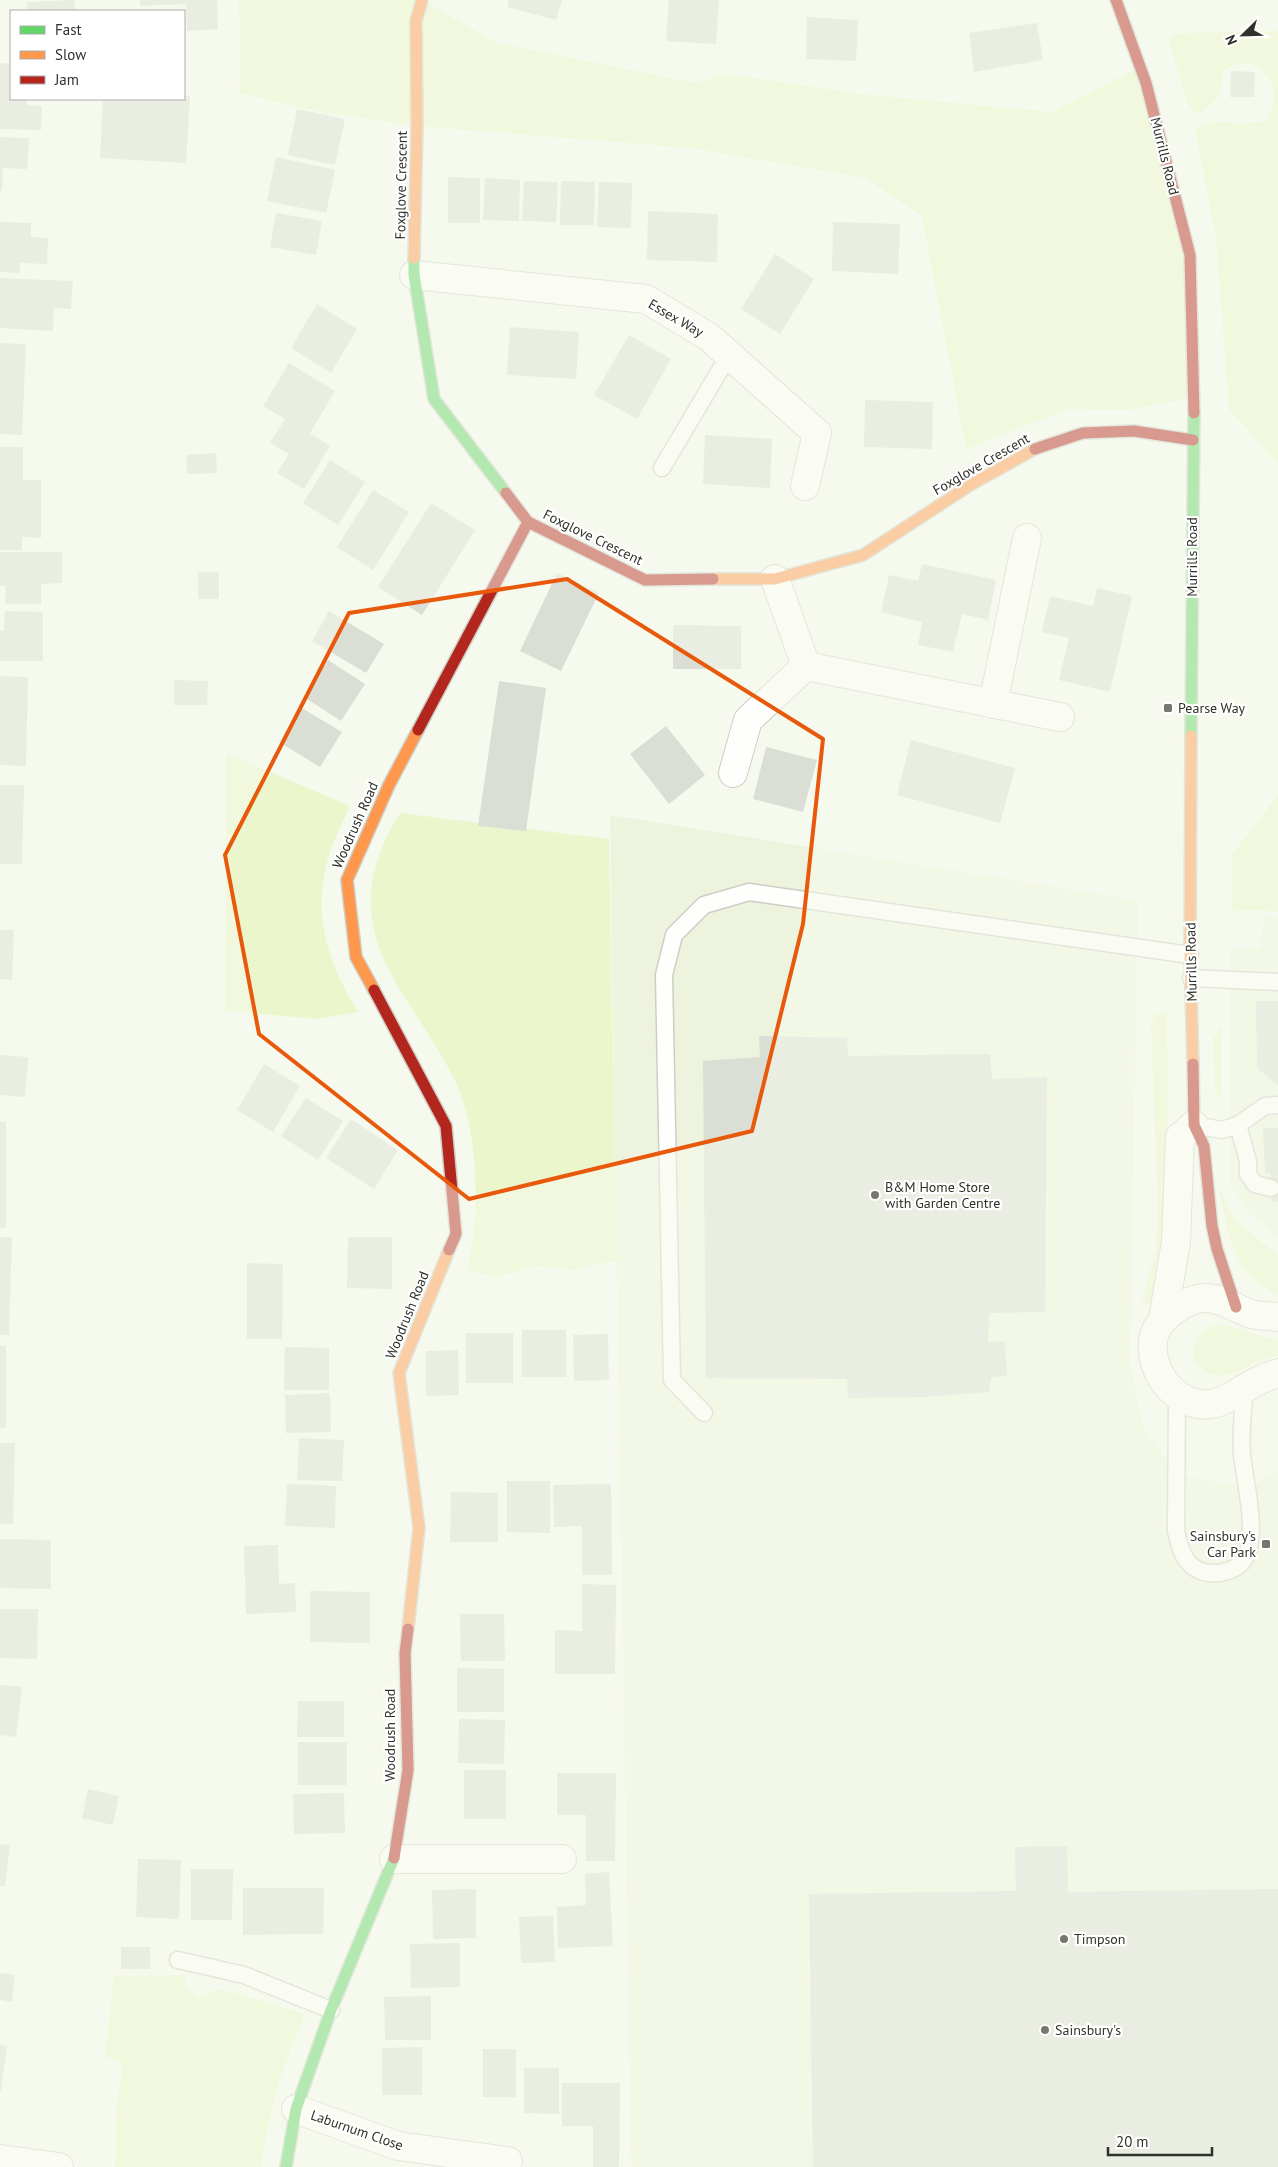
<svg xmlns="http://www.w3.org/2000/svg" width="1278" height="2167" viewBox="0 0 1278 2167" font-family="'PT Sans',sans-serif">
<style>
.built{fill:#eef3de}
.green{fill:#ecf6cd}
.building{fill:#dbded4}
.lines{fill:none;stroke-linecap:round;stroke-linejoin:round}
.lane-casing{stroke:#cdcfc6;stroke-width:19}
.street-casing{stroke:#cdcfc6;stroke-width:30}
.fast-casing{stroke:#cdcfc6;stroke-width:14}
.slow-casing{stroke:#cdcfc6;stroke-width:14}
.jam-casing{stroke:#cdcfc6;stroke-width:14}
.lane{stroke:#fefefc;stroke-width:16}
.street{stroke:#fefefc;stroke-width:28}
.fast{stroke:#63d668;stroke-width:11}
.slow{stroke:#ff974d;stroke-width:11}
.jam{stroke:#b3261e;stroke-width:11}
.marked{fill:none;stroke:#e8590c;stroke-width:4;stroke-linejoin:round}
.poi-dot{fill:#75786e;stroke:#fff;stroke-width:2}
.labels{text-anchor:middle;stroke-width:4.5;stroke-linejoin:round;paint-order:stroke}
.street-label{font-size:14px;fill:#2f322a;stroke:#fff}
.poi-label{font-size:14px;fill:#2f322a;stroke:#fff;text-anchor:start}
</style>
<rect width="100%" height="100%" fill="#f6f9ed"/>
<path class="built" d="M610,815l528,85 -8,462 13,64 35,49 69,12 31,-16v696h-647z
M1264,916l14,2v319l-31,-25 -17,-29v-235h30z"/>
<path class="green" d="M239,0h183l75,43 198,40 31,-9 134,20 191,18 89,-45 50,188 5,142 -67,13 -59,-1 -103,40 -44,-233 -56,-38 -175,-30 -274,-22 -101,-15 -76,-18z
M1278,31v432l-49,-54 -13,-171 -21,-109 21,-8 25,3 24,-3c11,-16 13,-35 -2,-49 -6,-6 -12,-9 -21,-9 -6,1 -13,5 -18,8 -4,20 -6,35 -28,43l-9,-12 -19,-64 6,-4 10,-1z
M226,753l124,53c-8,17 -17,35 -22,53 -16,57 0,104 30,153l-41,7 -92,-8z
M1278,795v117l-19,-2 -27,1v-57z
M400,813l209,26 8,422 -10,1 -35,9 -12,-3 -23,-2 -42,11 -28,-7c14,-52 12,-140 -12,-189 -39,-82 -115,-138 -71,-238 4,-11 11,-21 16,-30z
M1160,1013h7l1,205 -10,67 -7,19 -9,-2 14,-52 2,-41 -7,-184 4,-10z
M1221,1025v71h-3l-3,-5 -2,-53z
M1219,1185l10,24 8,13 41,33v40c-46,-21 -52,-65 -59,-110z
M1213,1325c23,-1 42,12 65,15v16c-26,2 -55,35 -79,10 -6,-5 -6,-14 -4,-22 3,-9 10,-14 18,-19z
M185,1975l2,13 10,9 24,-8 84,25 -24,61 -15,60 -5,32h-146l1,-56 7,-47 -18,-8 9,-80z"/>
<path class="building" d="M74,0l1,11h-48v-9z
M140,0h77l1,29 -31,2 -1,-27 -46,2z
M509,0h53l-6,20 -49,-13z
M669,0h50l-3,44 -50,-3z
M807,17l51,3 -2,41 -50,-2z
M1037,23l6,37 -69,12 -5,-39z
M0,63l11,1v35h16v6l15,1 -1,24 -41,-1z
M1231,71l24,1 -1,25h-24z
M184,96h6l-4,67 -86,-5 3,-59h81z
M297,109l48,10 -10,46 -47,-10z
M0,137l29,1 -2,31 -24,-1 -1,23h-2z
M276,157l59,13 -9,43 -59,-12z
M448,177l32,1v45h-32z
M485,178l35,2 -1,41 -36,-1z
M524,181l34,1 -2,40 -34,-1z
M561,181l34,1 -1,43h-34z
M599,182l33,1 -1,45 -34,-1z
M648,211l70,3 -1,48 -70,-2z
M276,213l46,8 -6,34 -46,-8z
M0,222l31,1v14l17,1 -1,26 -27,-1v10l-20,-1z
M833,222l67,2 -2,50 -66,-3z
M775,254l39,25 -34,55 -39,-25z
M0,278l73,3 -2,28 -17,-1 -1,23 -53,-3z
M317,304l40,25 -26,44 -40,-25z
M510,327l69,5 -3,47 -69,-4z
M629,335l42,24 -34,60 -43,-24z
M0,343l26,1 -4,91 -22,-1z
M289,363l46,28 -25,42 20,13 -26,43 -27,-16 12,-19 -19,-11 15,-24 -22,-13z
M865,400l68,2 -1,47 -68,-2z
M705,435l67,4 -2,49 -67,-4z
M0,447h23v33h18v58l-19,-1v13h-22z
M216,453l1,20 -30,1 -1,-19z
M330,460l35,22 -27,43 -35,-22z
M373,490l36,22 -36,58 -36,-23z
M431,503l44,27 -53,85 -44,-28z
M0,552h62v31l-21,1v20h-36l1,-18h-6z
M922,564l74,16 -8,40 -26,-6 -9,38 -35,-7 4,-23 -41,-10 8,-37 29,6z
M198,572h21v27h-21z
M557,573l42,20 -38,78 -41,-20z
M1097,588l35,8 -22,96 -51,-12 10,-42 -27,-6 8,-36 43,10z
M5,611l38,1v49h-43v-30h4z
M329,611l55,33 -18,29 -54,-32z
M673,625l68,1v43h-68z
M328,660l37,24 -24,37 -37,-24z
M0,676l28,1 -2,89 -26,-1z
M174,680l34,1 -1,24h-33z
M499,681l47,7 -20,143 -48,-5z
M300,707l42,25 -22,35 -41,-25z
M666,726l39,49 -36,29 -39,-50z
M911,740l104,28 -15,55 -103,-28z
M766,747l51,13 -14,52 -50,-13z
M0,785h24l-2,79h-22z
M0,930h14l-2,50 -12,-1z
M1256,1001h22v84l-21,-17z
M759,1036l88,2 1,18 142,-2 2,25 55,-2 -2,235 -56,1 -1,29 16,-1 3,34 -16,3 -2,14 -67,5 -74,1 -1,-19 -141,-1 -3,-317 57,-4z
M0,1055l28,2 -3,40 -25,-2z
M264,1064l36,22 -27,46 -36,-22z
M306,1098l37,23 -25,39 -37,-24z
M351,1119l47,31 -24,39 -48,-31z
M0,1122h6v106h-6z
M1263,1128h15v74h-7l-1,-28h-5z
M0,1237h12l-3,98h-9z
M348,1237h44v52l-45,-1z
M247,1263l36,1 -1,75h-35z
M522,1330h44v47h-44z
M466,1333h47v50h-47z
M608,1334l1,46 -35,1 -1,-46z
M0,1346h6v82h-6z
M285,1347l44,1v42h-45z
M458,1350l1,45 -33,1v-45z
M330,1393l1,39 -45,1 -1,-38z
M299,1438l45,2 -2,41 -45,-1z
M0,1443h15l-2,81h-13z
M507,1481h43v52l-43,-1z
M287,1484l49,2 -1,42 -50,-2z
M611,1484l1,91h-30v-49l-28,1 -1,-42z
M451,1492l47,1v49h-48z
M0,1539l51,1v49l-51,-1z
M278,1545l1,39 16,-1 1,29 -50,2 -2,-68z
M582,1584l34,1 -1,89h-60v-44l27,1z
M310,1591l60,1v51l-60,-1z
M0,1609h38l-1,50 -37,-1z
M460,1614h44l1,47h-44z
M457,1668l47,1v43h-47z
M0,1685l22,2 -6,50 -16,-2z
M298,1701h46v36h-47z
M459,1719l46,1 -1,44 -46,-1z
M298,1742h49v43h-49z
M464,1770h42v49h-42z
M557,1773h59l-1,88h-29v-46h-29z
M88,1789l31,7 -6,29 -31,-7z
M344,1793l1,40 -51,1 -1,-40z
M0,1844l10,1 -5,41h-5z
M1067,1846l1,46 210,-3v278h-465l-4,-273 207,-3 -1,-44z
M138,1859l43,1 -2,59 -43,-2z
M191,1869h42l-1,51h-41z
M609,1872l4,74 -55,2 -1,-41 29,-2 -1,-31z
M243,1888h81l-1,46 -80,1z
M476,1889v49l-43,1 -1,-49z
M553,1916l2,46 -34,1 -2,-46z
M460,1943v44l-49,1 -1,-44z
M121,1947h29v22h-29z
M0,1973l15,2 -3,27 -12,-2z
M431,1996v44h-46l-1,-43z
M0,2045l7,1 -6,45 -1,-1z
M422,2047v48h-40v-47z
M483,2049h33v48h-33z
M524,2068h35v46l-35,-1z
M562,2083h58l-1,84h-26v-41h-31z"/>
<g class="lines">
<defs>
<path id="lane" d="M662,468l67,-113
M1191,978l87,4
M1194,1125l28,5 16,-5 27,-19 13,-1
M1238,1125l10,36v13l7,10 16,4
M1177,1396l-1,135c3,12 5,23 13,32 14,17 51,12 58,-9 10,-29 -2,-70 -5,-100 -2,-21 2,-44 2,-65
M704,1413l-32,-33 -8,-405 10,-40 30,-30 45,-13 441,63
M178,1960l66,15 87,35"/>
<path id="street" d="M414,275l232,24 63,38 108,96 -12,53
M775,579l31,87 254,51
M993,704l34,-166
M733,773l15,-53 58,-54
M1278,1317c-7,-1 -16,-1 -23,-2 -21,-5 -38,-23 -61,-15 -17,5 -39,22 -41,41 -3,28 17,58 45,63 24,4 42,-15 62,-24 6,-3 12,-5 18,-7
M1163,1319l13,-77 4,-105 14,-12
M394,1859h168
M296,2109l102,37 110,15
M0,2159l59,8"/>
<path id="fast" d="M414,258v17l20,124 72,94
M1191,736l3,-323
M286,2167l10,-58 35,-99 63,-152"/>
<path id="slow" d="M414,258l3,-132 -1,-105 6,-21
M713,579h62l88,-24 109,-71 63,-35
M1191,736l-1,219 3,109
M374,990l-18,-33 -9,-77 42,-95 29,-55
M408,1629l11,-101 -20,-155 50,-123"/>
<path id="jam" d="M1116,0l30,83 44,172 4,158
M1035,449l48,-16 51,-2 59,9
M506,493l22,29 117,58 68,-1
M418,730l110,-208
M374,990l72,136 10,108 -7,16
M1193,1064l1,61 10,21 8,80 5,23 19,58
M394,1858l14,-88 -3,-117 3,-24"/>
</defs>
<use href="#lane" class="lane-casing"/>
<use href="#street" class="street-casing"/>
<use href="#fast" class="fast-casing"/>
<use href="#slow" class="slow-casing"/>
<use href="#jam" class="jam-casing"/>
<use href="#lane" class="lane"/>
<use href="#street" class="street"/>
<use href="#fast" class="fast"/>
<use href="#slow" class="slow"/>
<use href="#jam" class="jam"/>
</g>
<path d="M0 0H1278V2167H0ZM567,579l256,160 -20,185 -51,207 -283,68 -210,-165 -34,-179 124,-242z" fill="#f6f9ed" fill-opacity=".55" fill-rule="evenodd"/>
<path class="marked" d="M567,579l256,160 -20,185 -51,207 -283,68 -210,-165 -34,-179 124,-242z"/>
<g class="poi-dot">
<rect x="1163" y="703" width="10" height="10" rx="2.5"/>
<circle cx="875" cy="1195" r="5"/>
<rect x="1261" y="1539" width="10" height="10" rx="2.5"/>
<circle cx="1064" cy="1939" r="5"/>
<circle cx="1045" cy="2030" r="5"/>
</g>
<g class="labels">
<g class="street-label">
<text transform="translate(1165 156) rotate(76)" y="5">Murrills Road</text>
<text transform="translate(401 185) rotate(-89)" y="5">Foxglove Crescent</text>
<text transform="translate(676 318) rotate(30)" y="5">Essex Way</text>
<text transform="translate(981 464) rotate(-30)" y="5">Foxglove Crescent</text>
<text transform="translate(593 537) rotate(26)" y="5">Foxglove Crescent</text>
<text transform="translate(1192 557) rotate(-90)" y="5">Murrills Road</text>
<text transform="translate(355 825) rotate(-66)" y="5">Woodrush Road</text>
<text transform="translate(1191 962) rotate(-91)" y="5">Murrills Road</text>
<text transform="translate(407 1315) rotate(-68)" y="5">Woodrush Road</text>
<text transform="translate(390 1735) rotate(-90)" y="5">Woodrush Road</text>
<text transform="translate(357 2130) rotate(19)" y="5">Laburnum Close</text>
</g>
<g class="poi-label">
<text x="1178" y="713">Pearse Way</text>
<text x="885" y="1192">B&amp;M Home Store<tspan x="885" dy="16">with Garden Centre</tspan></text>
<text x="1256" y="1541" text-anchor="end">Sainsbury's<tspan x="1256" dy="16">Car Park</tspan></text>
<text x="1074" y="1944">Timpson</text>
<text x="1055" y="2035">Sainsbury's</text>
</g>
</g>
<rect x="10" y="10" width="175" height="90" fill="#ffffff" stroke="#acadaa"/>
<rect x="20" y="26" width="25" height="8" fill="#63d668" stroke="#acadaa"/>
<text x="55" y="35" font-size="15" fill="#2f322a">Fast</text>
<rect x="20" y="51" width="25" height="8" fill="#ff974d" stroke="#acadaa"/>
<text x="55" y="60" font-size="15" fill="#2f322a">Slow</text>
<rect x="20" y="76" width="25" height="8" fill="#b3261e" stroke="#acadaa"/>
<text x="55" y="85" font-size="15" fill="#2f322a">Jam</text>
<g transform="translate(1243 35) rotate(247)" stroke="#ffffff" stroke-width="4" paint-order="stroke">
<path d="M0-4L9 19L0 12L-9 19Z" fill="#2f322a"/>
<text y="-8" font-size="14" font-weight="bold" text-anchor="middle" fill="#2f322a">N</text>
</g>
<path d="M1108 2147v8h104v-8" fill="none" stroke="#2f322a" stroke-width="2.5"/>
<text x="1116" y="2147" font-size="15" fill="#2f322a" stroke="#ffffff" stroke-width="4" paint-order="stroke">20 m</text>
</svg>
